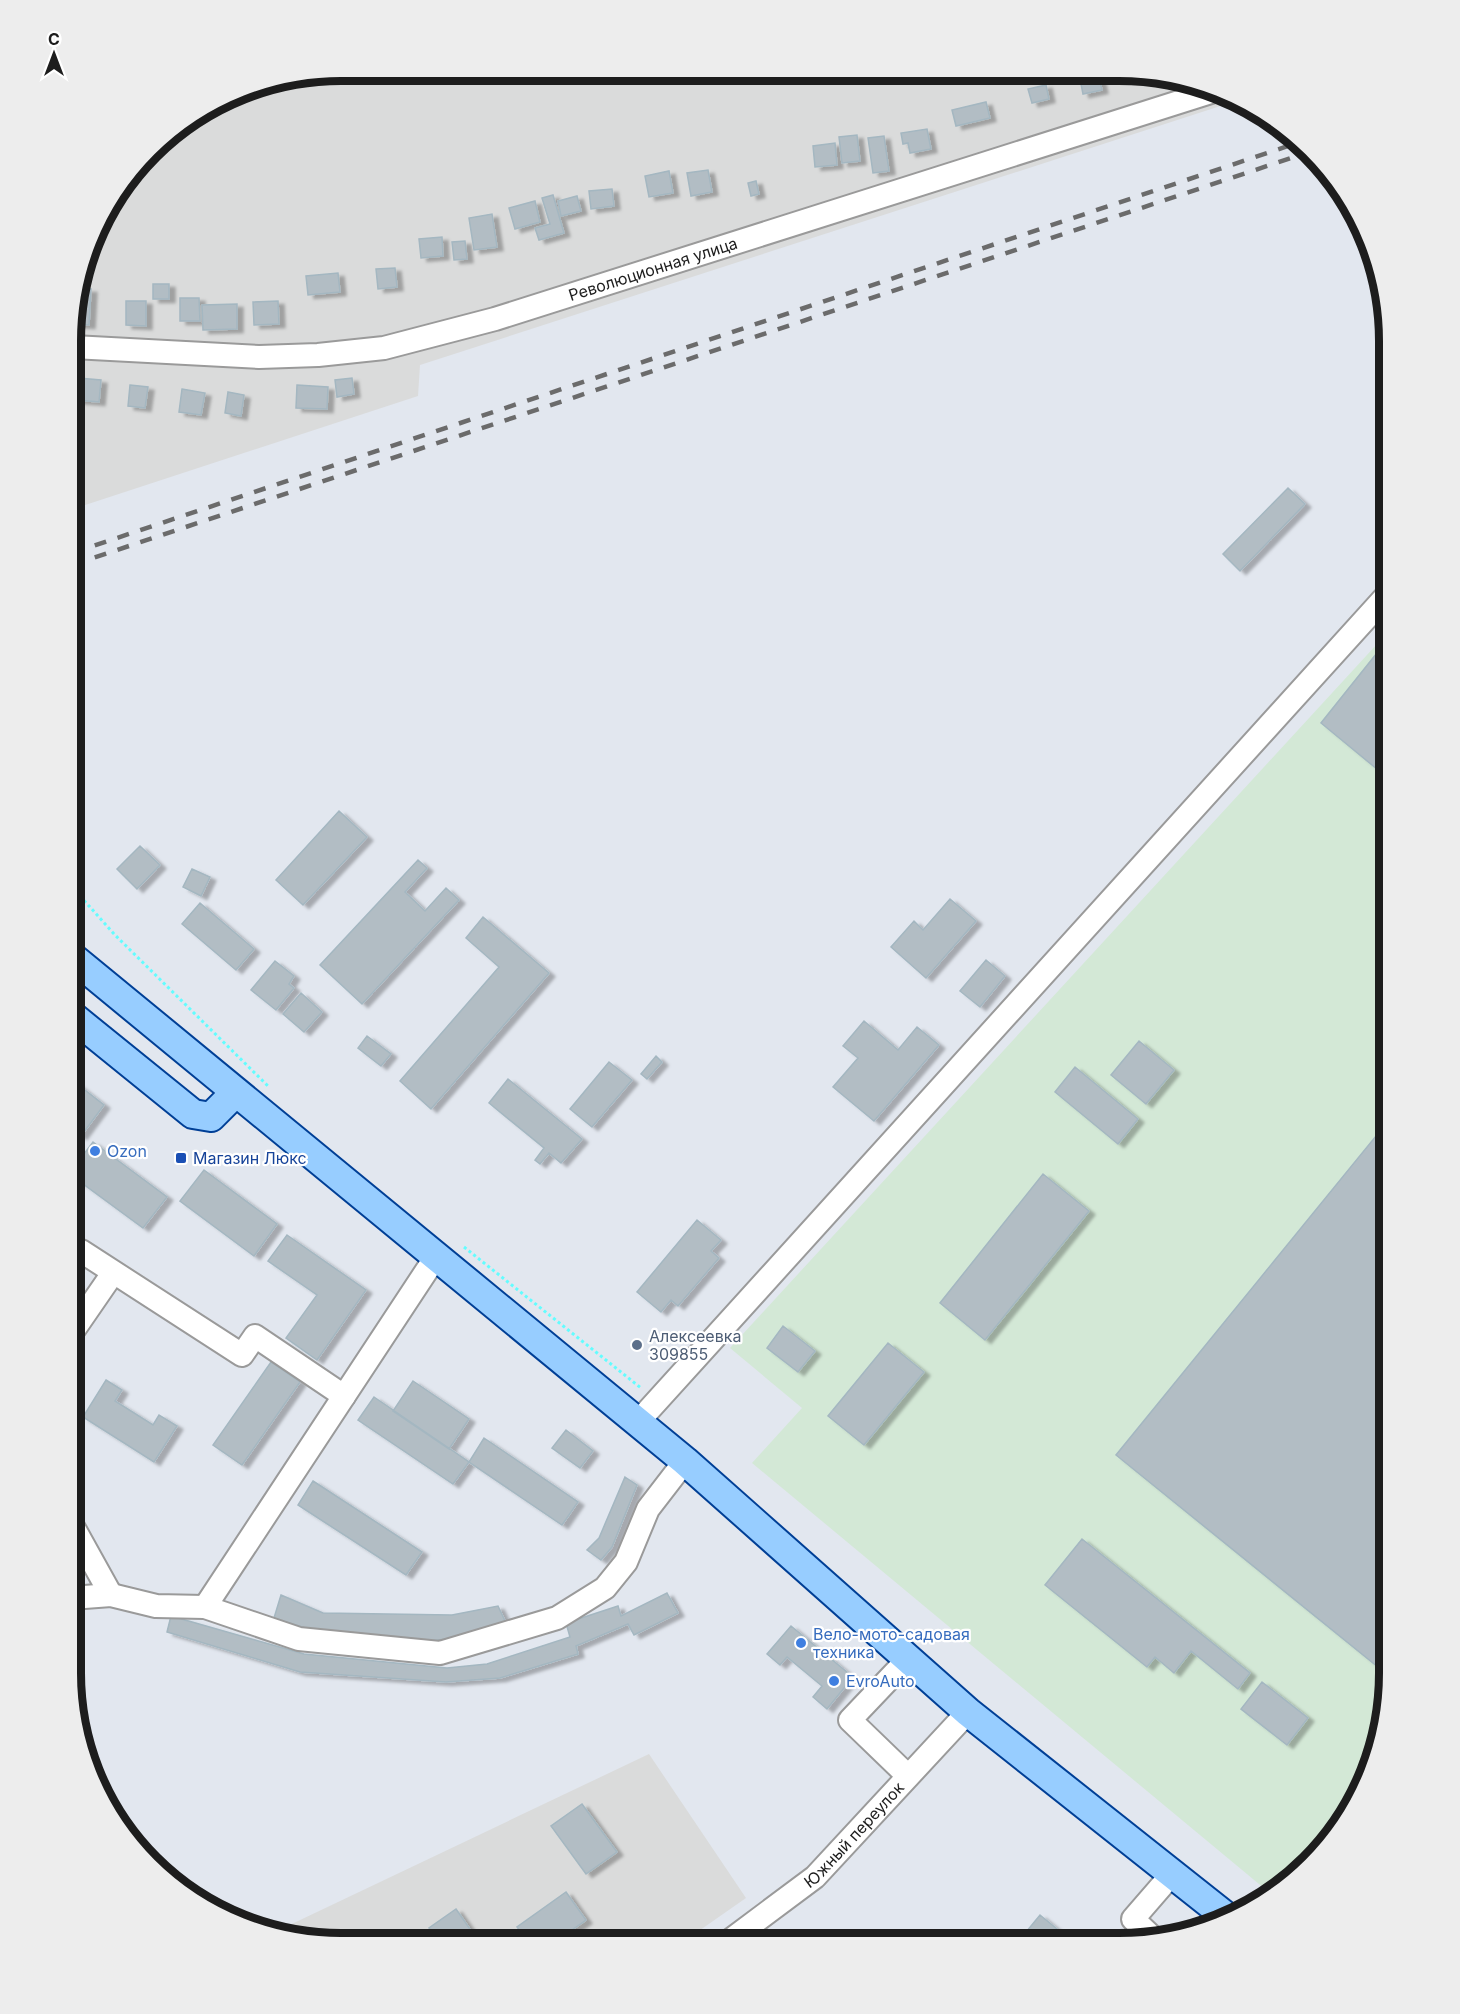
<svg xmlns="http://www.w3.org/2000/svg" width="1460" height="2014" viewBox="0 0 1460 2014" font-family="Inter,sans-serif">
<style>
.residential{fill:#dadbdb}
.industrial{fill:#d3e8d6}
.building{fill:#b2bdc4;stroke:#a4b7c1;stroke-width:1.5;filter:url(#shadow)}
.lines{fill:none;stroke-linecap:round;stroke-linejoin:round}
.minor-casing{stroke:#9a9a9a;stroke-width:26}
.major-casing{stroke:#003f96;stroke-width:32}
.path{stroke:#63fdff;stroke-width:3;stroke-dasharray:3 3;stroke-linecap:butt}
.minor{stroke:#fff;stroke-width:22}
.major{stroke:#97cdff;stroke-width:28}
.rail{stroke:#6b6b6b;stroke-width:4.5;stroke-dasharray:12 12;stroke-linecap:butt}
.shop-dot{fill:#3f7fe0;stroke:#fff;stroke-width:2}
.transit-dot{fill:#1a4fb4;stroke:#fff;stroke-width:2}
.service-dot{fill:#5c6f8a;stroke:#fff;stroke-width:2}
.labels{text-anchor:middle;stroke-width:4.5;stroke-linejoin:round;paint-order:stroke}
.street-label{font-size:16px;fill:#1d1d1d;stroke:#fff}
.shop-label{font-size:16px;fill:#366cbe;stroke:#fff;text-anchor:start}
.transit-label{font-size:16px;fill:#164399;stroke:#fff;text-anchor:start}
.service-label{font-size:16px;fill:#4e5e75;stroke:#fff;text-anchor:start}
.rim{fill:none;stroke:#1d1d1d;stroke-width:8}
</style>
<defs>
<filter id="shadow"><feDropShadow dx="6" dy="3.5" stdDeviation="1.5" flood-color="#0004"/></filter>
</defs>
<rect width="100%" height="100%" fill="#e2e7ef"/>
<path class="residential" d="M341,71l814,2 67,18 17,9 -819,265 -2,31 -345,113v-204l34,-99 56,-69 90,-52z
M649,1754l97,144 -63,44 -377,-1 -29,-10z"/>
<path class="industrial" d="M1389,631v1060l-14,70 -31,63 -47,53 -26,17 -519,-431 50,-55 -72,-60z"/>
<path class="building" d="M1098,73l4,17 -19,4 -4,-20z
M1135,73h17l1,4 -16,3z
M1174,78l16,4 1,1 -14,4z
M1046,85l3,14 -17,4 -4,-14z
M986,102l4,16 -34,8 -4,-16z
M927,129l4,20 -21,4 -2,-10 -5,1 -2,-11z
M857,135l3,26 -18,2 -3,-26z
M884,136l5,35 -16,2 -5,-35z
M835,143l2,22 -22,2 -2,-21z
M708,170l4,22 -21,4 -4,-23z
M669,171l4,22 -24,4 -4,-21z
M756,181l3,13 -8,2 -3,-13z
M612,189l2,17 -23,3 -2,-18z
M553,195l11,38 -25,7 -4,-12 15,-4 -8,-26z
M577,196l4,15 -20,5 -3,-15z
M535,201l5,21 -25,7 -6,-21z
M492,214l5,33 -23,3 -5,-32z
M442,237l1,19 -22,2 -2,-19z
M465,241l2,18 -13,1 -2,-18z
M395,268l2,19 -19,2 -2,-20z
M338,273l2,19 -32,3 -2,-19z
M153,284h16v15h-16z
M78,289h13l-2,36 -16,-1v-19z
M180,298h19l1,23h-20z
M126,301h20v25l-20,-1z
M278,301l1,23 -25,1 -1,-23z
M237,304v25l-34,1 -1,-25z
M78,378l23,2 -2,22 -23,-2z
M352,378l2,16 -17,3 -2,-17z
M130,385l18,2 -3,21 -17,-2z
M297,385l31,2 -1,22 -31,-1z
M182,389l23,4 -4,22 -22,-3z
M228,392l16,3 -3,21 -16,-3z
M1288,488l17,16 -65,67 -17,-17z
M1389,638v141l-68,-56z
M339,811l28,26 -64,68 -27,-25z
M140,846l20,19 -23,24 -20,-20z
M418,860l9,8 -22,24 20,19 21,-23 13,12 -97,104 -42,-39z
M192,869l18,8 -9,19 -18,-9z
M950,899l26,22 -50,57 -35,-31 23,-26 9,9z
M200,903l54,46 -18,21 -54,-46z
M483,917l66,56 -118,136 -31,-28 99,-114 -33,-29z
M986,960l19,16 -25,31 -20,-16z
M275,961l19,15 -5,8 5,4 -18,22 -25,-20z
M301,993l21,19 -18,20 -21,-18z
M864,1021l34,29 19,-23 22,18 -65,76 -41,-34 25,-29 -15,-12z
M367,1036l24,18 -10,12 -23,-18z
M1139,1041l35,29 -28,34 -35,-29z
M656,1056l6,6 -15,17 -6,-5z
M609,1062l23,18 -40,47 -22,-18z
M1075,1067l63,52 -20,25 -63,-52z
M508,1079l74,60 -21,24 -12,-10 -9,11 -5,-4 9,-12 -55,-45z
M72,1080l32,25 -23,31 -10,-6z
M1389,1120v556l-273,-221z
M93,1142l74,55 -24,31 -72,-53v-4z
M204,1170l73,54 -23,32 -74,-55z
M1043,1174l46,37 -104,129 -45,-37z
M697,1220l24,20 -10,11 8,7 -41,48 -7,-6 -10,12 -24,-20z
M287,1235l79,55 -49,70 -31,-22 31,-43 -49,-34z
M783,1326l32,25 -17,21 -31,-24z
M888,1343l36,29 -60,73 -36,-29z
M271,1362l29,20 -58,83 -29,-20z
M106,1380l16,10 -7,11 38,24 6,-10 18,11 -23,36 -71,-45z
M413,1381l56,38 -20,30 -56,-38z
M374,1397l95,65 -16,22 -95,-64z
M566,1430l27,21 -13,17 -28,-20z
M484,1438l94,64 -16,23 -93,-63z
M625,1477l12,8 -25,62 -11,13 -14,-10 12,-12z
M313,1481l109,71 -16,23 -108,-70z
M1082,1539l168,134 -12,16 -47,-38 -17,22 -19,-16 -8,10 -102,-82z
M667,1593l11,20 -44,22 -6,-11 -52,22 2,8 -78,24 -54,4 -146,-10 -133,-40 4,-16 133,38 143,14 40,-4 83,-27 -4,-14 52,-17 3,10z
M281,1595l42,18 129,2 46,-9 8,17 -58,16 -22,2 -105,-8 -47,-15z
M791,1626l62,51 -26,32 -14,-12 9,-11 -35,-29 -7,8 -13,-11z
M1262,1682l46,36 -21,27 -46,-36z
M582,1804l35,48 -31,22 -35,-48z
M566,1892l20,28 -31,22h-27l-11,-15z
M456,1909l23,33h-41l-9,-14z
M1040,1915l28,23 -4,5h-47z"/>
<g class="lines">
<defs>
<g id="minor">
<path id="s1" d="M73,347l186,10 59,-2 66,-7 111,-29 722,-229"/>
<path d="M81,1251l161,104 13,-19 89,60"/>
<path d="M71,1334l42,-61"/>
<path d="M637,1423l752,-830"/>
<path d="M71,1523l40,72"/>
<path d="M71,1598l40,-3 45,11 49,1 94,32 141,14 117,-35 48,-30 21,-26 22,-53 37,-48"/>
<path d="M205,1607l230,-349"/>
<path d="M908,1659l-58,61 58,56"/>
<path d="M1151,1936l-18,-17 39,-45"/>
<path id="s2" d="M728,1942l87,-65 153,-165"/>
</g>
<path id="major" d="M72,957l613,504 283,251 260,206
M72,1016l121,98 18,3 24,-24"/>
</defs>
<use href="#minor" class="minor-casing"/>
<use href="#major" class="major-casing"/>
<path class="path" d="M72,887l43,48 154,152
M464,1247l177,141"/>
<use href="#minor" class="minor"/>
<use href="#major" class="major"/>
<path class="rail" d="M72,553l1225,-410
M72,565l1234,-412"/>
</g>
<g class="shop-dot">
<circle cx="95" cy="1151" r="6"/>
<circle cx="801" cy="1643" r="6"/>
<circle cx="834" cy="1681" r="6"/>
</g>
<rect class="transit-dot" x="175" y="1152" width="12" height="12" rx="3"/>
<circle class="service-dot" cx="637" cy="1345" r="6"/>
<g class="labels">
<g class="street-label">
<text dy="6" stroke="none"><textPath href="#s1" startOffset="592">Революционная улица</textPath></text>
<text dy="6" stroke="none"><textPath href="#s2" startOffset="166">Южный переулок</textPath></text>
</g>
<g class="shop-label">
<text x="107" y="1157">Ozon</text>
<text x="813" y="1640">Вело-мото-садовая<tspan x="813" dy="18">техника</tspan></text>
<text x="846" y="1687">EvroAuto</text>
</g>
<g class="transit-label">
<text x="193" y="1164">Магазин Люкс</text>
</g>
<g class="service-label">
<text x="649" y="1342">Алексеевка<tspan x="649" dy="18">309855</tspan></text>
</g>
</g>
<path d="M0 0H1460V2014H0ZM341 81H1119A260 260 0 0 1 1379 341V1673A260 260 0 0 1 1119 1933H341A260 260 0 0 1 81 1673V341A260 260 0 0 1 341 81Z" fill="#ededed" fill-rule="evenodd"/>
<path class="rim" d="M341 81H1119A260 260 0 0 1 1379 341V1673A260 260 0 0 1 1119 1933H341A260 260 0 0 1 81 1673V341A260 260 0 0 1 341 81Z"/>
<g transform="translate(54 54)" stroke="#ffffff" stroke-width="4.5" paint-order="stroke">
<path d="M0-4.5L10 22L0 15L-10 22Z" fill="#1d1d1d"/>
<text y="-9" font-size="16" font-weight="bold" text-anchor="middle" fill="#1d1d1d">С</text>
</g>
</svg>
